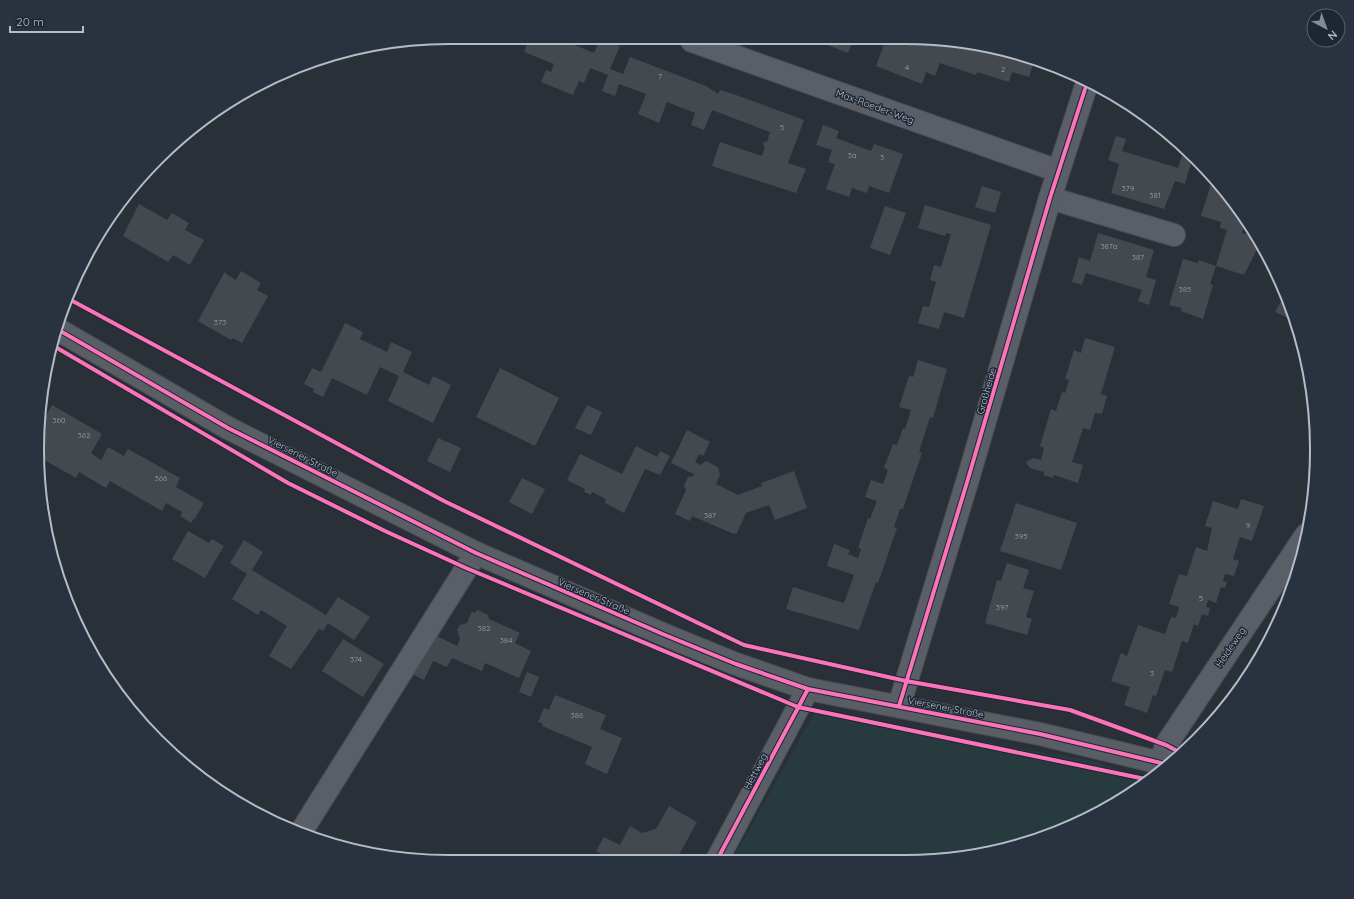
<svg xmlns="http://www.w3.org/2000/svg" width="1354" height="899" viewBox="0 0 1354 899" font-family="Quicksand,sans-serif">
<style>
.green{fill:#273a3e}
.building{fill:#444950}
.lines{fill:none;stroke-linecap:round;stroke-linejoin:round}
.minor-casing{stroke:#484c53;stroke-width:24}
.tertiary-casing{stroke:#484c53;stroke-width:24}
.secondary-casing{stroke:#484c53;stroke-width:24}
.minor{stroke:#5a5e66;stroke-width:22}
.tertiary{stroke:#5a5e66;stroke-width:22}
.secondary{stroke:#595d64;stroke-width:22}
.cycleway-casing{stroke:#1d2633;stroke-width:6}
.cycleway{stroke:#fb73b8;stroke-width:4}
.labels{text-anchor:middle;stroke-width:3;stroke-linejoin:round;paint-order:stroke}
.number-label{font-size:8px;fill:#989fab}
.street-label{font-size:10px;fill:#b4bcc9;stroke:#1d2633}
.rim{fill:none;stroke:#b4bcc9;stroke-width:2}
</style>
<rect width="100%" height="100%" fill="#2a3038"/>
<path class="green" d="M815,712l278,49 56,20 -62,39 -76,28 -80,13 -199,-1z"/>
<path class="building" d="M528,41h37l29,12 5,-12h6l15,5 -10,23 13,5 7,-17 76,29 12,8 2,-4 16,5 68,25 -16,43 18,6 -10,24 -84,-27 8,-24 42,14 3,-10 -2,-1 1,-4 3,1 3,-10 -58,-22 -8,20 -13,-5 4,-12 -28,-11 -8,21 -21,-9 8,-20 -27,-10 -4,12 -13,-5 6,-16 -18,-7 -6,15 -5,-2 -6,14 -32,-13 5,-12 5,2 3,-8 -30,-12z
M817,41h36l-5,12z
M889,41h48l9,3 1,-3h12l76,17 -6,19 -17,-5 -3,10 -32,-10 -1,3 -36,-12 -5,13 -9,-4 -4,12 -46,-18 8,-21 2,1z
M823,125l16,6 -3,7 35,13 3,-7 29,10 -14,39 -20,-7 -2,7 -15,-5 -3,9 -23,-8 9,-25 -7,-2 4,-12 -16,-5z
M1116,136l10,3 -4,12 56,17 4,-12 10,3 -7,25 -10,-3 -11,28 -53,-16 8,-29 -11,-4z
M1213,178l19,21 13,21 -3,13 14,4 4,6 -16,32 -28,-9 11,-36 -7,-2 1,-6 -20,-6z
M982,186l19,6 -6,21 -20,-6z
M139,204l28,16 5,-7 17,10 -4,7 19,10 -14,25 -17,-10 -5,7 -45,-26z
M925,205l66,20 -27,93 -20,-6 -5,17 -21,-6 5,-17 6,1 7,-25 -6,-2 4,-15 7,2 10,-33 -5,-1 -1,3 -27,-8z
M885,206l21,7 -16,42 -20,-7z
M1098,233l56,17 -8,27 10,3 -7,25 -11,-4 4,-11 -56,-17 -4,12 -10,-3 7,-25 11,4z
M1183,259l15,4 1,-3 17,6 -6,18 3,1 -10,34 -22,-8 1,-3 -13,-3z
M225,271l1,3 10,6 5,-9 20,12 -4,7 11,6 -26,47 -9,-5 -2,2 -33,-19z
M1285,294l3,8 7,19 -20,-9z
M345,323l18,9 -3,7 27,13 4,-10 21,10 -9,20 26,13 4,-9 18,9 -18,38 -45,-22 11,-25 -19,-9 -13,28 -35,-17 -9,19 -10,-5 1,-3 -10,-5 8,-16 9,4z
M1085,338l30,9 -14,47 6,2 -5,18 -7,-1 -5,17 -7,-2 -11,34 11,3 -5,18 -24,-8 -1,3 -10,-3 1,-3 -14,-4 -4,-6 7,-4 8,2 3,-12 -4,-2 11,-37 5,2 6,-19 3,1 4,-13 -4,-1 9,-29 7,3z
M918,360l29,9 -14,49 -3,-1 -11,35 3,1 -19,56h-3l-6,18 3,1 -19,55 -2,-1 -17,48 -73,-21 7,-22 51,16 10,-28 -27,-9 7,-22 16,6 -2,4 10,4 3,-9 -3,-1 10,-30 2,1 7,-18 -12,-4 6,-17 12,4 5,-14 -4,-2 9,-24 4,1 6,-17 2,1 6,-19 -12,-3 10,-31 4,1z
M500,368l59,30 -24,48 -59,-29z
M52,405l50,29 -11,19 10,7 7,-13 16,9 4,-7 52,29 -4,9 28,16 -10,17 -1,-1 -2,4 -11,-7 2,-4 -16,-9 -4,8 -52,-30 -4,7 -27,-16 -3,6 -37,-21 -1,-34 3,2z
M587,405l15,7 -11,23 -16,-7z
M687,430l23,12 -7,14 -4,-2 -4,8 5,3 6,-4 12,6 2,8 -4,9 22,11 24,-9 -1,-3 33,-12 13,37 -32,12 -6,-15 -23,8 -9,20 -3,1 -42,-18 -2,5 -15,-7 11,-24 -2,-4 4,-9 5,-1 1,-2 -23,-11z
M438,438l23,10 -11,24 -23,-11z
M636,446l21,11 3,-6 10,5 -10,19 -15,-6 -21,44 -19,-10 1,-4 -14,-7 -1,3 -7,-3 1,-3 -18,-9 13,-26 42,20z
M522,478l23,11 -13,25 -23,-12z
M1241,499l23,7 -12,35 -12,-4 -7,22 6,2 -5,15 -9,-2 -2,7 4,1 -2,6 -4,-1 -5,16 -8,-3 -2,7 4,1 -2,8 -6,-2 -4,12 -4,-2 -6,19 -6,-2 -10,31 -7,-2 -9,26 -3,-1 -6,18 -23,-8 6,-18 -19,-6 10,-28 6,3 11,-31 27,9 6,-17 5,1 3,-11 -10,-3 10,-30 8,2 9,-29 11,4 5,-23 -7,-2 8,-25 25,8z
M1016,503l61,20 -16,47 -61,-19z
M188,531l21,12 3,-4 12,7 -19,32 -33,-19z
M244,540l19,12 -11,18 74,45 12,-18 32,20 -16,23 -26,-17 -5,8 -4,-2 -28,40 -22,-13 18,-30 -26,-16 -3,5 -26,-16 15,-25 -17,-11z
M1007,563l22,7 -6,18 11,3 -8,26 6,2 -5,16 -42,-12 12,-43 4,1z
M478,610l10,5 1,4 31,14 -5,10 16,8 -12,27 -34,-15 -3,8 -30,-13 -5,9 -14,-6 -9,19 -12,-6 23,-39 22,11 3,-7 -3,-9 3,-5 7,-2 5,-12 2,2z
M343,639l41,25 -21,33 -41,-26z
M527,672l12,5 -8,20 -12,-5z
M555,695l51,20 -6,14 22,9 -15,36 -22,-10 7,-17 -50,-21 1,-2 -5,-2 6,-14 5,2z
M669,806l28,16 -21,38h-31l-3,-2 -1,2h-30l-15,-9 8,-14 16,8 10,-19 12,7 14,-4z"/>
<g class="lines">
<defs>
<path id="minor" d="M692,41l366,130
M1050,198l124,37
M1161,763l5,-18 140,-210
M301,832l175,-279
M717,860l91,-171"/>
<path id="tertiary" d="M899,706l69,-227 82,-281 38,-118"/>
<path id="secondary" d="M57,329l171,99 248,125 189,82 71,29 72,25 232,45 121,29 6,3"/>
</defs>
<use href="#minor" class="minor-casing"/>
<use href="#tertiary" class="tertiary-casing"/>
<use href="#secondary" class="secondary-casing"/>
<use href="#minor" class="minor"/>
<use href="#tertiary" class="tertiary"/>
<use href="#secondary" class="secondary"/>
<defs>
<path id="cycleway" d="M67,298l377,203 300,144 162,36 164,29 96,35 15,8
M57,329l171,99 248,125 189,82 71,29 72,25 232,45 121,29 6,3
M52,345l236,138 97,48 81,37 332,139 352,73
M899,706l69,-227 82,-281 38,-118
M717,860l91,-171"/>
</defs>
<use href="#cycleway" class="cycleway-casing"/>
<use href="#cycleway" class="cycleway"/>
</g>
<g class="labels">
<g class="number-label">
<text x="907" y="70">4</text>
<text x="1003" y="72">2</text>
<text x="660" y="79">7</text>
<text x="782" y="130">5</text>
<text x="852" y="158">3a</text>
<text x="882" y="160">3</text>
<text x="1128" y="191">379</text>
<text x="1155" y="198">381</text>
<text x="1109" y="249">387a</text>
<text x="1138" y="260">387</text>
<text x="1185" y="292">385</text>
<text x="220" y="325">373</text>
<text x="59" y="423">360</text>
<text x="84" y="438">362</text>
<text x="161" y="481">366</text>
<text x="710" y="518">387</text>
<text x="1248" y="528">9</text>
<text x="1021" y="539">395</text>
<text x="1201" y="601">5</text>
<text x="1002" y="610">397</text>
<text x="484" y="631">382</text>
<text x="506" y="643">384</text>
<text x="356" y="662">374</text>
<text x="1152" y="676">3</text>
<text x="577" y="718">386</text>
</g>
<g class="street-label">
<text transform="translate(875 106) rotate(20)" y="4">Max-Roeder-Weg</text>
<text transform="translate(986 391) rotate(-74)" y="4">Großheide</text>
<text transform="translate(303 456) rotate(27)" y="4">Viersener Straße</text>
<text transform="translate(594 596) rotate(23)" y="4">Viersener Straße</text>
<text transform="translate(1230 647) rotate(-56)" y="4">Heideweg</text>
<text transform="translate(946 707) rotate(11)" y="4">Viersener Straße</text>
<text transform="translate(755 771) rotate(-62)" y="4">Hettweg</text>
</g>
</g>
<path d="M0 0H1354V899H0ZM449 44H905A405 405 0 0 1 1310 449V450A405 405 0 0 1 905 855H449A405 405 0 0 1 44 450V449A405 405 0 0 1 449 44Z" fill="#29323f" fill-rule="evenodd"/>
<path class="rim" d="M449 44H905A405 405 0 0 1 1310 449V450A405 405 0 0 1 905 855H449A405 405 0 0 1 44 450V449A405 405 0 0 1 449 44Z"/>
<g transform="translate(1326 28) rotate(139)"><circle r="19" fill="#1d2633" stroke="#59626f"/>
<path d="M0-3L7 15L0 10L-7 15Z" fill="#848b96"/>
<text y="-6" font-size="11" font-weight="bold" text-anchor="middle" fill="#b4bcc9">N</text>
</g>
<path d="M10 26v6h73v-6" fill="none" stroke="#b4bcc9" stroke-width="2"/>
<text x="16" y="26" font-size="12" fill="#b4bcc9" stroke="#1d2633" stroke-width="3" paint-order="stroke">20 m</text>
</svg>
